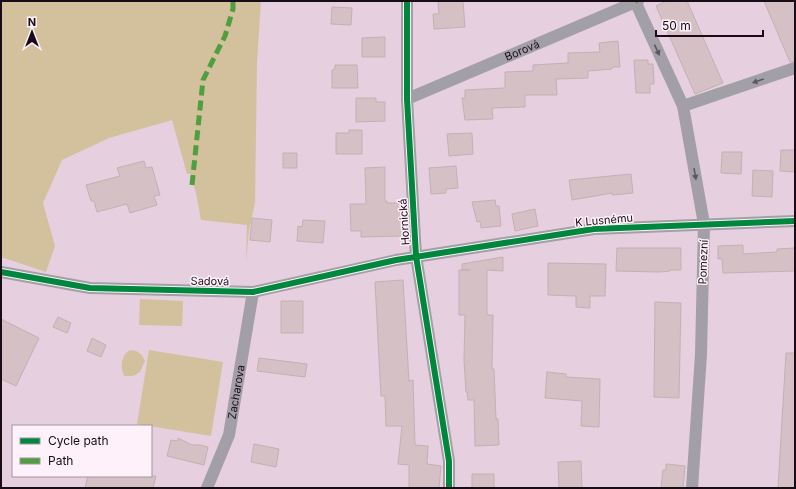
<svg xmlns="http://www.w3.org/2000/svg" width="796" height="489" viewBox="0 0 796 489" font-family="Inter,sans-serif">
<style>
.green{fill:#d3c09d}
.building{fill:#d5c1c5;stroke:#c3b0b4}
.lines{fill:none;stroke-linecap:round;stroke-linejoin:round}
.minor{stroke:#a39fa6;stroke-width:12}
.quiet{stroke:#4f9f40;stroke-width:5;stroke-dasharray:10 5;stroke-linecap:butt}
.cycleway-casing{stroke:#fef1f9;stroke-width:8}
.cycleway{stroke:#00873e;stroke-width:6}
.oneway{fill:#5e565e}
.labels{text-anchor:middle;stroke-width:3;stroke-linejoin:round;paint-order:stroke}
.street-label{font-size:11px;fill:#1a0c16;stroke:#fef1f9}
</style>
<rect width="100%" height="100%" fill="#e6cfde"/>
<path class="green" d="M1,1h260l-4,61 -2,141 -6,27 -3,32 1,-37 -46,-5 -5,-27 -5,-19h-4l-15,-54 -63,18 -47,22 -19,43 12,43 -9,26 -45,-15z
M140,299l43,2 -1,25 -43,-1z
M130,350c8,0 12,4 15,11l-5,11 -7,4h-9c-4,-9 -3,-21 6,-26z
M149,350l74,12 -12,74 -74,-12z"/>
<path class="building" d="M438,1h25l2,26 -31,2 -1,-15h6z
M667,1h20l36,82 -28,11 -39,-88z
M764,1h31v60l-5,1z
M332,7l20,1 -1,17 -20,-1z
M385,37v20h-23v-19z
M618,41l2,26h-8v2l-24,2v7l-32,1 1,16h-32v12l-33,1 1,11 -28,1 -3,-22h3v-8l40,-2v-16l28,-1v-6l35,-2v-10l32,-1 -1,-9z
M634,60h14v4h5l1,20h-4v9h-14z
M335,65h22l1,23h-26v-18l3,-1z
M356,98h20v4h9v19l-29,1z
M349,130h13v24h-26v-21h13z
M472,133l1,21 -24,2 -2,-22z
M781,150h14v22l-15,-1z
M722,152h20l-1,22 -20,-1z
M283,153h14v15h-14z
M144,161l2,7 6,-1 8,28 -6,1 3,9 -27,8 -3,-9 -30,8 -3,-11h-3l-5,-16 34,-9 -3,-8z
M456,166l2,22 -12,1v4l-15,1 -2,-26z
M385,167v34h2v2h14l1,33 -41,1v-6h-10l-1,-27h16l-1,-36z
M753,170l20,1 -1,26 -20,-1z
M631,174l2,19 -21,2v-2l-40,7 -3,-20z
M495,200l1,6h3l2,20 -20,2 -1,-7 -3,1 -5,-20z
M535,209l3,17 -23,5 -3,-17z
M252,218l20,2 -2,22 -20,-2z
M303,220l22,1 -2,22 -26,-2 1,-15 4,1z
M743,245v9l34,-2v-3l18,-1v23l-72,2 -1,-14h-4v-13z
M617,248h64v22h-11v1l-11,1 -43,-1z
M503,257v14l-16,-1v45h6l-1,54h2l2,50h2l1,26 -24,1 -1,-46h-6l-1,-8h-1l-2,-32 1,-45h-6v-45h11h-8v-6z
M548,263l58,1 -1,32h-15v12l-14,-1v-11l-28,-1z
M403,280l6,101 4,-1 2,65 13,1 -1,18 14,2 -2,22h-30v-23l-11,-1 4,-38h-16l-1,-30h-4l-6,-114z
M281,301h22v32h-22z
M655,302l26,1 -2,95 -25,-1z
M58,317l13,6 -4,10 -14,-6z
M1,319l38,19 -23,48 -15,-7z
M92,338l14,7 -5,12 -14,-6z
M786,353h9v130l-1,5h-16z
M259,358l48,6 -2,13 -48,-6z
M547,372l19,2v3l34,2 -1,48 -18,-1 1,-25 -37,-3z
M178,438l14,7h8l8,2 -4,18 -37,-9 4,-16 7,1z
M254,444l25,5 -3,18 -25,-5z
M581,461l1,27h-23l-1,-26z
M666,464l19,2 -2,22h-22l2,-18h3z
M472,474h22v14h-22z
M88,476h68l-3,12h-68z"/>
<g class="lines">
<g class="minor">
<path d="M407,1v98l9,157 33,205v27"/>
<path d="M635,1l48,105 21,118 -3,130 -9,134"/>
<path id="s1" d="M407,99l231,-98"/>
<path d="M683,106l112,-38"/>
<path d="M1,272l89,16 163,4 143,-32 198,-31 201,-8"/>
<path id="s2" d="M207,488l22,-53 24,-143"/>
</g>
<path class="quiet" d="M635,2l1,-1
M192,185l11,-105 22,-44 8,-27v-8"/>
<defs>
<path id="cycleway" d="M407,1v98l9,157 33,205v27
M1,272l89,16 163,4 143,-32 198,-31 201,-8"/>
</defs>
<use href="#cycleway" class="cycleway-casing"/>
<use href="#cycleway" class="cycleway"/>
</g>
<defs><path id="oneway-solid" d="M-6-.8H1V-3.2L6.5 0L1 3.2V.8H-6Z"/></defs>
<g class="oneway">
<use href="#oneway-solid" transform="translate(657 50) rotate(65)"/>
<use href="#oneway-solid" transform="translate(758 81) rotate(161)"/>
<use href="#oneway-solid" transform="translate(695 174) rotate(80)"/>
</g>
<g class="labels">
<g class="street-label">
<text dy="4" stroke="none"><textPath href="#s1" startOffset="125">Borová</textPath></text>
<text transform="translate(604 220) rotate(-5)" y="4">K Lusnému</text>
<text transform="translate(404 222) rotate(-94)" y="4">Hornická</text>
<text transform="translate(703 262) rotate(-88)" y="4">Pomezní</text>
<text transform="translate(210 281) rotate(1)" y="4">Sadová</text>
<text dy="4" stroke="none"><textPath href="#s2" startOffset="101">Zacharova</textPath></text>
</g>
</g>
<rect width="796" height="489" fill="none" stroke="#1a0c16" stroke-width="4"/>
<rect x="12" y="425" width="140" height="52" fill="#fef1f9" stroke="#a3959e"/>
<rect x="20" y="438" width="20" height="6" fill="#00873e" stroke="#a3959e"/>
<text x="48" y="445" font-size="12" fill="#1a0c16">Cycle path</text>
<rect x="20" y="458" width="20" height="6" fill="#4f9f40" stroke="#a3959e"/>
<text x="48" y="465" font-size="12" fill="#1a0c16">Path</text>
<g transform="translate(32 32)" stroke="#fef1f9" stroke-width="3" paint-order="stroke">
<path d="M0-3L7 15L0 10L-7 15Z" fill="#1a0c16"/>
<text y="-6" font-size="11" font-weight="bold" text-anchor="middle" fill="#1a0c16">N</text>
</g>
<path d="M656 30v6h107v-6" fill="none" stroke="#1a0c16" stroke-width="2"/>
<text x="662" y="30" font-size="12" fill="#1a0c16" stroke="#fef1f9" stroke-width="3" paint-order="stroke">50 m</text>
</svg>
